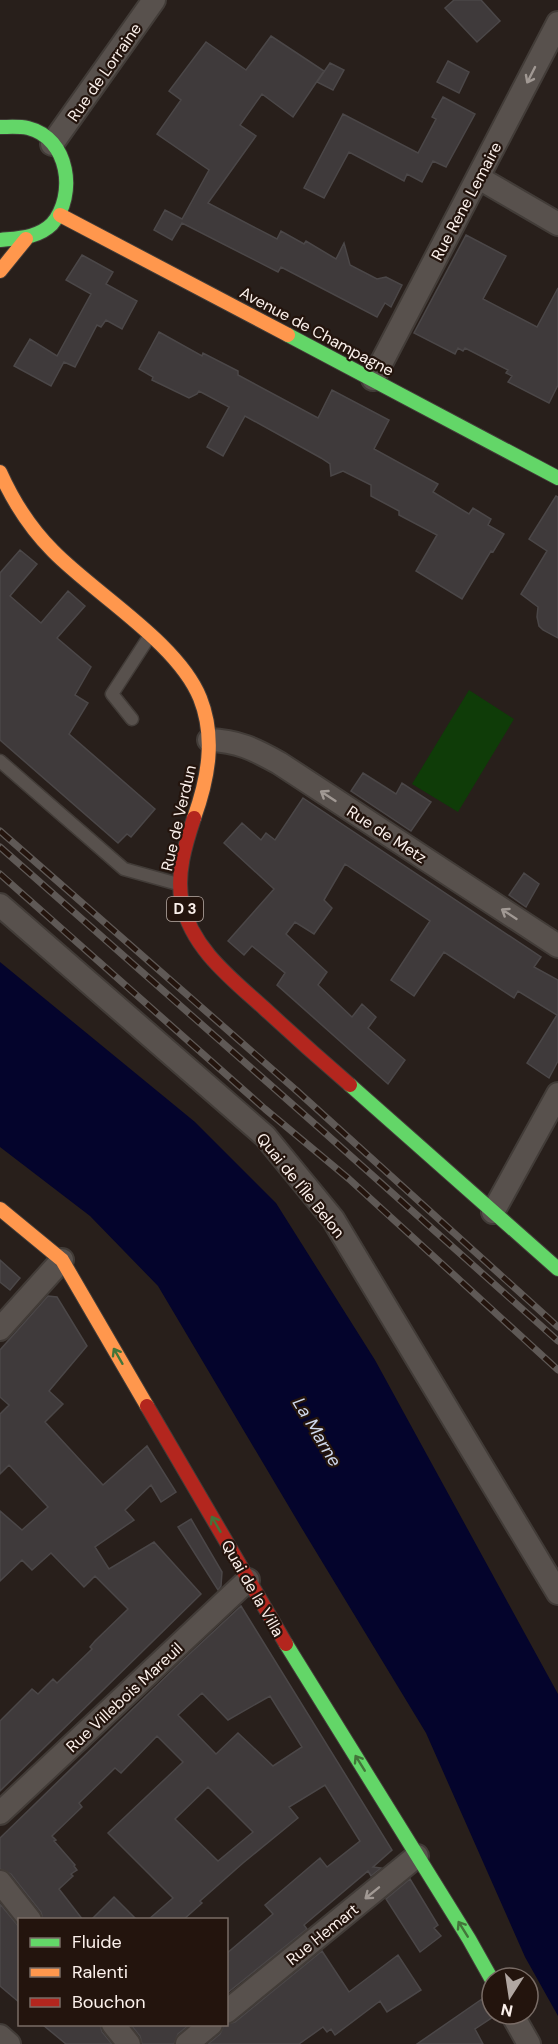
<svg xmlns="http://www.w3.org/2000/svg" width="558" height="2044" viewBox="0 0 558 2044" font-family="'DM Sans',sans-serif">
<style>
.pitch{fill:#0f3c08}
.water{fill:#04042c}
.building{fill:#3f3a3b;stroke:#4b4748;stroke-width:1.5;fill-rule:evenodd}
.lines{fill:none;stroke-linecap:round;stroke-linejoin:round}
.lane-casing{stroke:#423c38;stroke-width:15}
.street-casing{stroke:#423c38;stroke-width:26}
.fast-casing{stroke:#423c38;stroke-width:16}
.slow-casing{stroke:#423c38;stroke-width:16}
.jam-casing{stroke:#423c38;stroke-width:16}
.lane{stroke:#58514d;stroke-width:12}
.street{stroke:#58514d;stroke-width:22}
.fast{stroke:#63d668;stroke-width:14}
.slow{stroke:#ff974d;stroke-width:14}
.jam{stroke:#b3261e;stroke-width:14}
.rail-casing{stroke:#5f5956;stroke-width:7}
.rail{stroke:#23140d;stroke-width:4.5;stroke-dasharray:14;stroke-linecap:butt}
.oneway{stroke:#a19994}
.oneway2{stroke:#43753a}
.labels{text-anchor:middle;stroke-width:4.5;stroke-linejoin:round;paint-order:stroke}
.shield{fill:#23140d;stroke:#baaea8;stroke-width:1.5}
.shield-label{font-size:15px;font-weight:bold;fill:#fbf0eb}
.street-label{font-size:16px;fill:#fbf0eb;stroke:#23140d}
.water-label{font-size:18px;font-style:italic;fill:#cfd8ec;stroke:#23140d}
</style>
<rect width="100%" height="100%" fill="#281f1b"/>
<path class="pitch" d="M469,690l45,29 -56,93 -46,-28z"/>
<path class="water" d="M0,962l195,160 81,81 99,157 183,334v322l-33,-59 -99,-224 -125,-206 -143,-241 -68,-70 -90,-69z"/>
<path class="building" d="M454,0h27l19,21 -23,21 -32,-34z
M271,36l53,35 -31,46 -31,-23 -22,31 16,11 -48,67 69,36 4,-8 23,13 2,-3 30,18 8,-16 6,22 27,14 9,-2 16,8 -11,22 -6,-4 -8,14 -96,-50 -3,5 -96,-49 -10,17 -18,-10 11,-20 17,9 27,-49 -52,-36 24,-34 -12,-9 37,-49 40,28z
M448,61l21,11 -10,21 -22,-11z
M330,63l14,7 -11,20 -16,-8z
M443,97l32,17 -29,53 -13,-6 -11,21 -15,-8 -3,7 -55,-29 -25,46 -20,-10 39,-74 75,39 18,-34 -4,-2z
M466,235l40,21 -23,43 54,28 21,-39v97l-9,18 -41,-21 4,-6 -6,-3 2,-3 -43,-22 -2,3 -5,-3 -3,6 -41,-21z
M82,255l31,17 -7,12 31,17 -15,28 -16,-9 -5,7 -4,-2 -22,42 -11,-5 -13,24 -37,-20 16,-27 27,17 34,-62 -25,-14z
M159,332l43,24 1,-3 35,18v4l80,43 14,-28 57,30 -15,29 64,35 -5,8 36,22 4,-6 18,11 -3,6 16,9 -11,18 -2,-1 -29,48 -46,-28 21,-36 -38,-20v-4l-28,-15v-11l-28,-14 -12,5 -1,-12 -9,-6 -76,-42 -22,40 -16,-9 22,-40 -30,-16 -2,3 -8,4 -37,-18 1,-3 -14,-8z
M556,496l2,1v141l-15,-8 -4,-4 -2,-9 1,-10 -17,-13 26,-43 -18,-12z
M20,550l17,14 -27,32 31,27 27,-32 17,15 -28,32 34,29 -16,28 13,8 -19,31 86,75 -24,28 -4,-3 -9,9 -118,-103v-167z
M363,773l33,21 6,-11 29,19 -20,29 -60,-40z
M303,798l238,159 -7,10 24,13v81l-9,17 -22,-15 30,-48 -39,-24 -4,7 -70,-46 -30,44 -23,-16 39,-59 -85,-57 -21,36 8,8 -18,26 -19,-12 -9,12 41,38 -9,13 34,32 10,-13 14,13 -8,11 37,32 -17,24 -111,-99 8,-12 -33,-27 -8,9 -16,-14 46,-52 -50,-46 18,-20 19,17 5,-7 9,7z
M524,873l15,11 -13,23 -17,-12z
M0,1260l20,18 -10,12 -10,-8z
M48,1296l9,1 30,49 -38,45 14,13 -18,18 58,63 44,-39 29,46 -15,10 -10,-17 -26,25 9,10 -39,27 14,22 45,-27 47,52 -201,197v-70l32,-32 6,5 15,-15 4,4 35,-34 -2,-2 5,-6 33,-32 -33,-33 -11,11 -33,-34 -19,17 -10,-10 -22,21v-70l22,19 26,-23 -39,-42 -9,9v-60l9,-9 -9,-8v-47z
M191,1519l31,53 -1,14 -3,4 -40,-63z
M241,1606l151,244 -19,17 8,1 -10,8 -3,-5 -64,54 3,4 -81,65v-40l47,-40 -8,-9 55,-47 7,9 33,-26 -35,-56 -36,22 9,11 -55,45 -43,38 2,2 -19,17h-35l25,-22 -65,-65 75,-71 -26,-26 -36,37 -6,-5 -36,35 3,4 -30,29 4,4 -2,1 21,24 -1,1 3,4 -6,4 2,2 -14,13 24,31h-40l-2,-8 -30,-38 -11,-5v-31l183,-178zM202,1693l26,27 42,-24 32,51 -29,19 -35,-33 -22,21 -38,-39zM208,1787l45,45 -35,29 -43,-42z
M410,1879l28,46 -4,3 7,8 -21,16 -34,-53z
M114,1897l23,23h-46z
M0,1904l20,24v75l-20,-17z
M322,1951l27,41 49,-37 23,35 -34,22 -7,-11 -45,34 -4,-6 -4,3 -4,-5 -24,17h-91l12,-10 4,-9 11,-3z
M482,1999l11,18 -18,12 8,15h-66z
M43,2025h57l2,7 10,12h-46z
M131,2025h58l-11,9 -4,10h-32l-2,-8z"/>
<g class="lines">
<defs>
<path id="lane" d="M132,719l-20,-25 37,-57
M0,761l124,108 54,15"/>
<path id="street" d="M52,144l102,-144
M479,178l79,46
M373,379l185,-356
M209,740c29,1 45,9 70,23l279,183
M0,905l265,231 68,83 225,374
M493,1212l65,-118
M0,1329l62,-69
M0,1813l248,-233
M0,1882l30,38
M226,2012l191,-156
M512,2014l17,30
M113,2024l16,20
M0,2036l9,8
M187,2044l24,-20"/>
<path id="fast" d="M0,127c9,0 19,-1 28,1 41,10 49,67 24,96 -14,14 -34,14 -52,16
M288,335l270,143
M350,1085l208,184
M286,1644l183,295 23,41"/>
<path id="slow" d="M60,215l228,120
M0,271l26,-32
M0,472c13,29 30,56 53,79 42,43 125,92 147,147 16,40 8,81 -6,120
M0,1209l62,51 85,146"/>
<path id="jam" d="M194,818c-9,27 -18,56 -12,85 10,46 50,76 83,106 28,26 56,51 85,76
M147,1406l139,238"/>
</defs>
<use href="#lane" class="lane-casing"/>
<use href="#street" class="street-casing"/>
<use href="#fast" class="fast-casing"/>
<use href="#slow" class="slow-casing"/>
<use href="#jam" class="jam-casing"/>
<use href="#lane" class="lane"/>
<use href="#street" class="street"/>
<use href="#fast" class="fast"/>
<use href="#slow" class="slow"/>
<use href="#jam" class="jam"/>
<defs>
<path id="rail" d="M0,831l297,260 261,236
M0,847l325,286 233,208
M0,874l265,235 84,70 209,191"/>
</defs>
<use href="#rail" class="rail-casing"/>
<use href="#rail" class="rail"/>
</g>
<defs><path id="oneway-shaft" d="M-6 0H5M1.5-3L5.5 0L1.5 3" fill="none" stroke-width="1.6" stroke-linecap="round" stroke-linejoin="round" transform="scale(1.5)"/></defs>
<g class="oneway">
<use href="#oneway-shaft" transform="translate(531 75) rotate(117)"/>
<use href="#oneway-shaft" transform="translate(328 796) rotate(-147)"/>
<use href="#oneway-shaft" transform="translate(509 914) rotate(-147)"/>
<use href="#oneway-shaft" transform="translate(372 1893) rotate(141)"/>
</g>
<g class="oneway2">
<use href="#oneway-shaft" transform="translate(118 1356) rotate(-120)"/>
<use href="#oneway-shaft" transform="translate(216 1524) rotate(-120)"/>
<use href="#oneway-shaft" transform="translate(360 1763) rotate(-122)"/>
<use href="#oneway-shaft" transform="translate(463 1929) rotate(-122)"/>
</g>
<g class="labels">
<rect class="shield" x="167" y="897" width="36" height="24" rx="4.5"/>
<g class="shield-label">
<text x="185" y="914">D 3</text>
</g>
<g class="street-label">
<text transform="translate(104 72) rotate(-55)" y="6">Rue de Lorraine</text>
<text transform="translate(466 201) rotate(-62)" y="6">Rue Rene Lemaire</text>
<text transform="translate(317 331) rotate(28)" y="6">Avenue de Champagne</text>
<text transform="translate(178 818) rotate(-77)" y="6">Rue de Verdun</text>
<text transform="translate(387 834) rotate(33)" y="6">Rue de Metz</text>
<text transform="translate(301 1185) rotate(51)" y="6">Quai de l'Île Belon</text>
<text transform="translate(253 1588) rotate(60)" y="6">Quai de la Villa</text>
<text transform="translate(124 1697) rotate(-43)" y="6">Rue Villebois Mareuil</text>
<text transform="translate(322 1934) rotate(-39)" y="6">Rue Hemart</text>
</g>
<g class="water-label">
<text transform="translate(317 1432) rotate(59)" y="6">La Marne</text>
</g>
</g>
<rect x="18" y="1918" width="210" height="108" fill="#23140d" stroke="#796c66" stroke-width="1.5"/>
<rect x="30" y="1938" width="30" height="9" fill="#63d668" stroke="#796c66" stroke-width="1.5"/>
<text x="72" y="1948" font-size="18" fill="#fbf0eb">Fluide</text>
<rect x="30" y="1968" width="30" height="9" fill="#ff974d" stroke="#796c66" stroke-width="1.5"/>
<text x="72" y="1978" font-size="18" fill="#fbf0eb">Ralenti</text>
<rect x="30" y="1998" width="30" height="9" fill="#b3261e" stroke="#796c66" stroke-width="1.5"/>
<text x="72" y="2008" font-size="18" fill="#fbf0eb">Bouchon</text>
<g transform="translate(510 1996) rotate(192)"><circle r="28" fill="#23140d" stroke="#796c66" stroke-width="1.5"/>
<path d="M0-4.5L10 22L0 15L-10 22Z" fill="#b1a7a2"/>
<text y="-9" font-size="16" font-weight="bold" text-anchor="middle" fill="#fbf0eb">N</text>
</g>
</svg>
